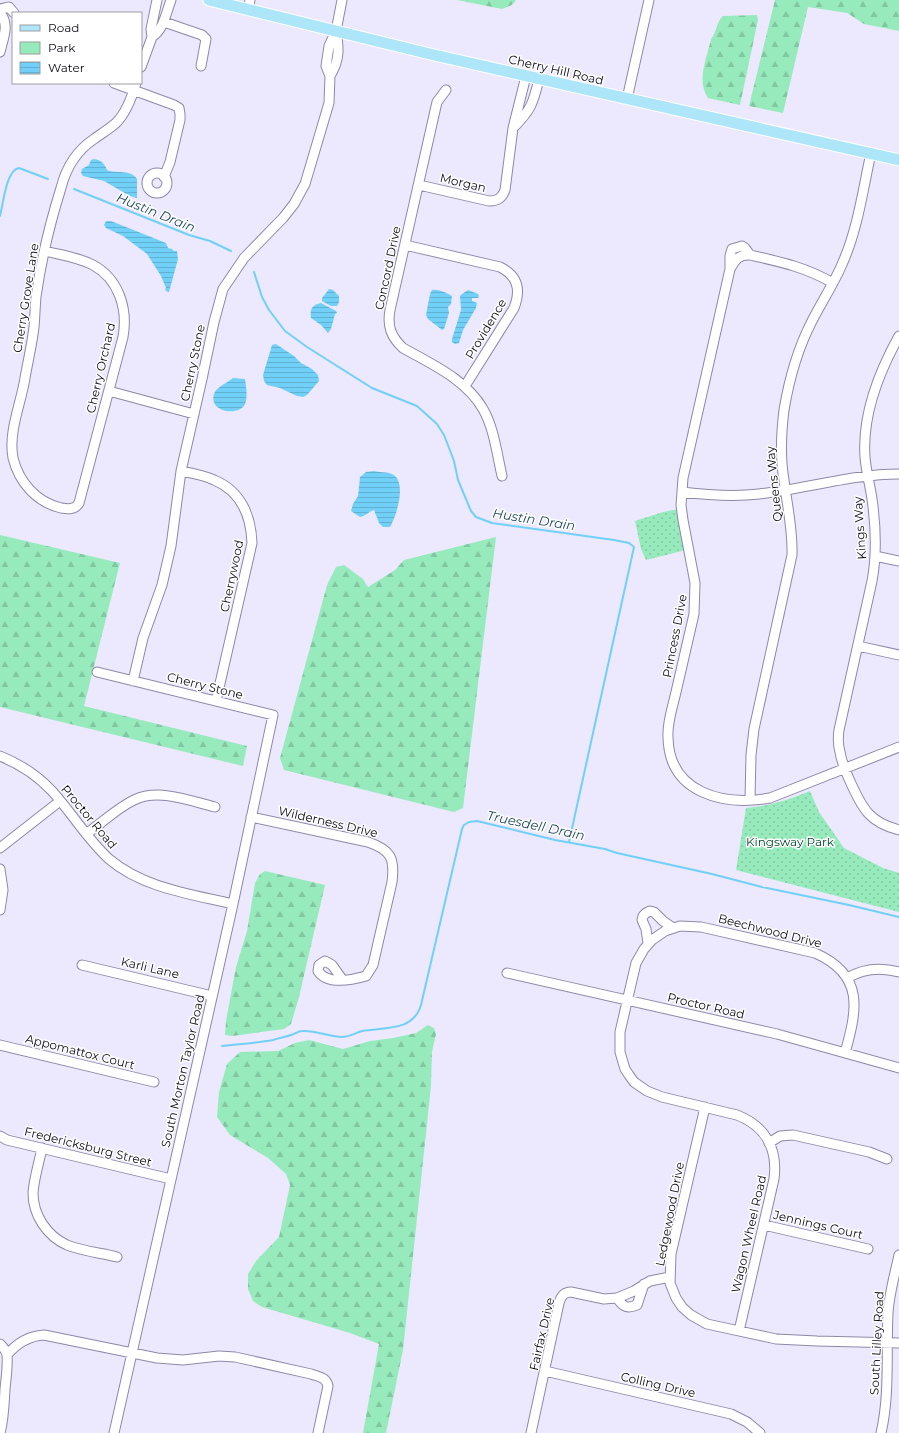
<svg xmlns="http://www.w3.org/2000/svg" width="899" height="1433" viewBox="0 0 899 1433" font-family="Montserrat,sans-serif">
<style>
.green{fill:url(#green-dots)}
.forest{fill:url(#forest-firs)}
.water{fill:url(#water-rules)}
.lines{fill:none;stroke-linecap:round;stroke-linejoin:round}
.stream{stroke:#71d0f7;stroke-width:2}
.minor-casing{stroke:#8e88a8;stroke-width:11}
.major-casing{stroke:#fff;stroke-width:13}
.minor{stroke:#fff;stroke-width:9}
.major{stroke:#ade6f9;stroke-width:11}
.labels{text-anchor:middle;stroke-width:3;stroke-linejoin:round;paint-order:stroke}
.street-label{font-size:12px;fill:#0c0915;stroke:#fff}
.park-label{font-size:12px;fill:#00462a;stroke:#fff}
.water-label{font-size:13px;font-style:italic;fill:#1d4757;stroke:#fff}
</style>
<defs>
<pattern id="green-dots" width="8" height="8" patternUnits="userSpaceOnUse"><rect width="8" height="8" fill="#97eabc"/><path d="M2 2h.1M6 6h.1" fill="none" stroke="#81c7a1" stroke-width="1.8" stroke-linecap="round"/></pattern>
<pattern id="forest-firs" width="22" height="20" patternUnits="userSpaceOnUse"><rect width="22" height="20" fill="#97eabc"/><path d="M5 1l3.5 6h-7zM16 11l3.5 6h-7z" fill="#81c7a1"/></pattern>
<pattern id="water-rules" width="6" height="5" patternUnits="userSpaceOnUse"><rect width="6" height="5" fill="#71d0f7"/><path d="M0 2.5h6" fill="none" stroke="#61b1d3"/></pattern>
</defs>
<rect width="100%" height="100%" fill="#ece9fe"/>
<path class="green" d="M678,509l8,41 -40,10 -5,-11 -6,-28 28,-9z
M810,791l9,21 25,36 39,20 16,5v39l-163,-42 10,-62c24,-2 42,-8 64,-17z"/>
<path class="forest" d="M457,0h59c-3,6 -9,7 -14,9z
M775,0h124v31l-35,-7 -17,-11 -39,-6 -25,106 -34,-7z
M757,15l1,5 -18,85 -32,-7c-12,-17 -1,-40 3,-59 6,-7 5,-17 12,-23z
M0,535l120,28 -36,143 163,40 -4,20 -243,-59z
M496,537l-33,271 -9,4 -170,-42 -4,-12 47,-173 9,-18 8,-2 19,14 5,8 27,-17 9,-10z
M265,871l60,14 -26,112 -8,27 -7,5 -51,7 -8,-1 1,-14 10,-54 11,-36 8,-48 5,-9z
M428,1025l6,3 2,6 -4,18 -1,34 -28,264 -17,83h-23l16,-89 -29,-11 -88,-26 -9,-6 -5,-12v-15l8,-13 23,-24 11,-52 -4,-11 -18,-16 -38,-23 -13,-18 2,-25 8,-28 13,-12 38,-1 17,-8 14,-3 34,9 27,-8 23,-3 23,-5z"/>
<path class="water" d="M94,159c7,1 11,5 13,11 9,4 24,-1 30,9v19l-7,-2 -26,-15 -21,-5 -2,-3 1,-4 7,-4 2,-5z
M106,221h5l55,22 2,5 4,1 2,2h3l1,8 -9,33h-1l-3,-2 1,-2 -5,-12 -14,-22 -24,-18 -17,-8 -2,-3z
M329,289l4,1 6,6v6l-2,4h-6l-9,-5v-3z
M432,290c6,-1 15,3 20,6l-1,8 -3,3 1,6 -5,16 -2,1 -14,-11 -2,-4 4,-21z
M468,290l10,4 1,2 -1,2h-6v3l5,2 -1,5 -13,22 -4,13 -4,1 -3,-2v-3l9,-29 -1,-14 2,-2z
M321,303l15,8 1,2 -2,1 -4,15 -3,4 -7,-8 -10,-7c-1,-8 0,-13 10,-15z
M276,344l18,12 7,7 11,6 6,6 1,6 -12,14 -4,2 -6,-1 -17,-8 -13,-3 -3,-4 -1,-6 9,-30z
M233,378l12,1c1,7 3,18 0,25 -6,13 -37,8 -31,-10 2,-7 13,-11 19,-16z
M374,471c7,2 16,0 21,5 11,10 1,41 -5,51h-7l-4,-4 -5,-13c-6,2 -8,6 -14,7l-9,-6 2,-7 5,-8 2,-19 6,-5z"/>
<g class="lines">
<path class="stream" d="M74,189l115,46 21,6 21,10
M0,216c3,-11 6,-46 19,-48l29,11
M254,272l8,25 7,13 16,21 22,16 65,41 45,18 20,18 7,11 10,26 4,19 13,31 5,6 16,6 122,17 15,3 5,4 -65,295
M222,1046c17,-2 34,-3 51,-6 6,-2 12,-3 18,-5 4,-1 7,-4 11,-4 14,-1 27,6 40,6 7,0 13,-4 20,-6 22,-4 51,1 59,-26l41,-176 2,-4 5,-3 8,-1 78,19 50,9 12,4 95,21 50,13 87,18 50,12"/>
<defs>
<path id="minor" d="M0,9l9,-2 5,6
M248,10l2,-10
M0,13c10,11 3,26 0,39
M164,22l38,13 4,4 -5,27
M152,37c12,-8 14,-24 19,-37
M141,67l11,-30 -1,-8 6,-29
M330,76c10,-16 9,-28 6,-45
M114,83l60,22 5,3 1,6v6l-10,42 -6,15
M446,90l-9,12 -47,208c-3,16 1,27 13,38 28,16 63,31 80,61 11,19 14,45 19,67
M627,99l22,-99
M513,128c18,-18 20,-24 26,-49
M147 183a10 10 0 1 1 20 0a10 10 0 1 1-20 0Z
M419,185l70,16c9,0 13,-3 16,-11l8,-62 13,-52
M405,245l95,22c18,9 21,23 14,41l-49,78
M45,251c16,4 33,6 48,14 26,14 35,44 30,72l-44,166c-4,7 -11,6 -18,5 -25,-6 -42,-26 -48,-50 -5,-26 8,-54 12,-80 3,-17 7,-34 9,-51 1,-10 1,-20 2,-30 5,-36 14,-74 25,-109 5,-20 15,-37 33,-49 7,-5 15,-10 22,-16 10,-10 16,-26 20,-40
M730,268v-12l2,-7 10,-3 3,2 5,7
M833,283c-28,-16 -52,-21 -83,-28 -11,-1 -15,5 -20,14l-47,209 -2,27 2,15 12,63 -1,31c-6,26 -12,52 -18,78 -3,14 -9,30 -8,45 1,57 56,69 102,61l129,-51
M899,336c-20,36 -37,78 -34,121 1,14 5,28 7,42 4,28 5,55 0,82l-33,149c-1,7 -1,15 1,22 2,14 19,52 29,62 8,9 19,13 30,16
M109,391l85,23
M181,471c11,2 23,4 33,9 27,11 37,36 38,63l-36,158
M682,492c25,3 51,5 77,2 46,-5 94,-20 140,-20
M875,556l24,5
M858,646l41,9
M97,672l176,43 -40,189 -119,529
M133,681l10,-43 19,-53 9,-39 10,-75 21,-92 12,-57 9,-33 21,-31 39,-40 11,-14 11,-20 24,-81 1,-27 -4,-10 3,-20 7,-15 6,-31
M0,756c20,8 38,20 52,35 20,22 35,48 57,68 34,29 82,35 124,45
M750,800l1,-45 3,-26 38,-174c1,-25 -5,-50 -8,-75 -4,-23 -3,-46 0,-70 5,-30 14,-62 28,-89 10,-20 23,-39 31,-59 15,-34 20,-73 28,-109
M251,817l117,25c23,8 27,16 24,40l-19,83 -7,11c-14,4 -39,9 -48,-5l1,-6 6,-4 7,4 10,14
M86,834c16,-11 31,-26 48,-34 25,-12 56,1 81,7
M0,848l60,-47
M0,869l3,21 -3,20
M648,943l-2,-14 -4,-9 1,-4 3,-3 4,-2 4,1 9,9 10,7
M82,965l130,31
M507,973l270,61 122,34
M847,978c17,-10 34,-11 52,-6
M0,1045l154,37
M705,1107l-34,147 -1,29 6,15 6,9 9,8 16,9 69,15 41,2 82,2
M0,1136l7,4 164,39
M769,1143l11,-7 13,-1 76,17 18,7
M42,1148c-3,15 -8,30 -9,45 0,22 14,43 34,52 15,6 34,8 50,12
M764,1225l104,24
M617,1298c6,9 10,11 20,7l7,-21
M739,1331l35,-152c4,-31 -9,-53 -37,-64l-75,-18 -15,-6 -13,-9 -5,-7 -4,-6 -5,-17v-20l16,-69 8,-14 8,-9 13,-9 15,-5 21,1 114,26c50,22 42,57 30,100
M0,1344c3,3 6,6 7,11 1,11 -1,23 -2,34 -1,16 -1,29 -5,44
M7,1355c9,-11 22,-19 37,-20l113,23 26,2 36,-4 16,1 76,17c8,3 15,3 17,12l-10,47
M545,1371l186,43 16,8 13,11
M531,1433l28,-130c2,-7 5,-11 12,-11l33,7 13,-1 17,-7 16,-10 20,-4
M881,1433c9,-39 5,-80 7,-120 1,-19 7,-39 11,-58"/>
<path id="major" d="M209,0l221,54 469,106"/>
</defs>
<use href="#minor" class="minor-casing"/>
<use href="#major" class="major-casing"/>
<use href="#minor" class="minor"/>
<use href="#major" class="major"/>
</g>
<g class="labels">
<g class="street-label">
<text transform="translate(556 70) rotate(13)" y="4">Cherry Hill Road</text>
<text transform="translate(463 183) rotate(13)" y="4">Morgan</text>
<text transform="translate(388 268) rotate(-78)" y="4">Concord Drive</text>
<text transform="translate(26 298) rotate(-81)" y="4">Cherry Grove Lane</text>
<text transform="translate(486 329) rotate(-59)" y="4">Providence</text>
<text transform="translate(193 363) rotate(-78)" y="4">Cherry Stone</text>
<text transform="translate(101 368) rotate(-77)" y="4">Cherry Orchard</text>
<text transform="translate(774 484) rotate(-96)" y="4">Queens Way</text>
<text transform="translate(860 528) rotate(-94)" y="4">Kings Way</text>
<text transform="translate(232 576) rotate(-78)" y="4">Cherrywood</text>
<text transform="translate(675 636) rotate(-79)" y="4">Princess Drive</text>
<text transform="translate(205 686) rotate(14)" y="4">Cherry Stone</text>
<text transform="translate(89 817) rotate(50)" y="4">Proctor Road</text>
<text transform="translate(328 822) rotate(13)" y="4">Wilderness Drive</text>
<text transform="translate(770 931) rotate(14)" y="4">Beechwood Drive</text>
<text transform="translate(150 968) rotate(13)" y="4">Karli Lane</text>
<text transform="translate(706 1006) rotate(13)" y="4">Proctor Road</text>
<text transform="translate(80 1052) rotate(14)" y="4">Appomattox Court</text>
<text transform="translate(183 1071) rotate(-77)" y="4">South Morton Taylor Road</text>
<text transform="translate(88 1147) rotate(14)" y="4">Fredericksburg Street</text>
<text transform="translate(670 1214) rotate(-79)" y="4">Ledgewood Drive</text>
<text transform="translate(818 1225) rotate(13)" y="4">Jennings Court</text>
<text transform="translate(749 1234) rotate(-77)" y="4">Wagon Wheel Road</text>
<text transform="translate(542 1334) rotate(-77)" y="4">Fairfax Drive</text>
<text transform="translate(877 1343) rotate(-87)" y="4">South Lilley Road</text>
<text transform="translate(658 1385) rotate(13)" y="4">Colling Drive</text>
</g>
<g class="park-label">
<text x="790" y="846">Kingsway Park</text>
</g>
<g class="water-label">
<text transform="translate(156 212) rotate(22)" y="5">Hustin Drain</text>
<text transform="translate(534 519) rotate(9)" y="5">Hustin Drain</text>
<text transform="translate(536 825) rotate(12)" y="5">Truesdell Drain</text>
</g>
</g>
<rect x="12" y="12" width="130" height="72" fill="#ffffff" stroke="#9e9da1"/>
<rect x="20" y="25" width="20" height="6" fill="#ade6f9" stroke="#9e9da1"/>
<text x="48" y="32" font-size="12" fill="#0c0915">Road</text>
<rect x="20" y="42" width="20" height="12" fill="#97eabc" stroke="#9e9da1"/>
<text x="48" y="52" font-size="12" fill="#0c0915">Park</text>
<rect x="20" y="62" width="20" height="12" fill="url(#water-rules)" stroke="#9e9da1"/>
<text x="48" y="72" font-size="12" fill="#0c0915">Water</text>
</svg>
